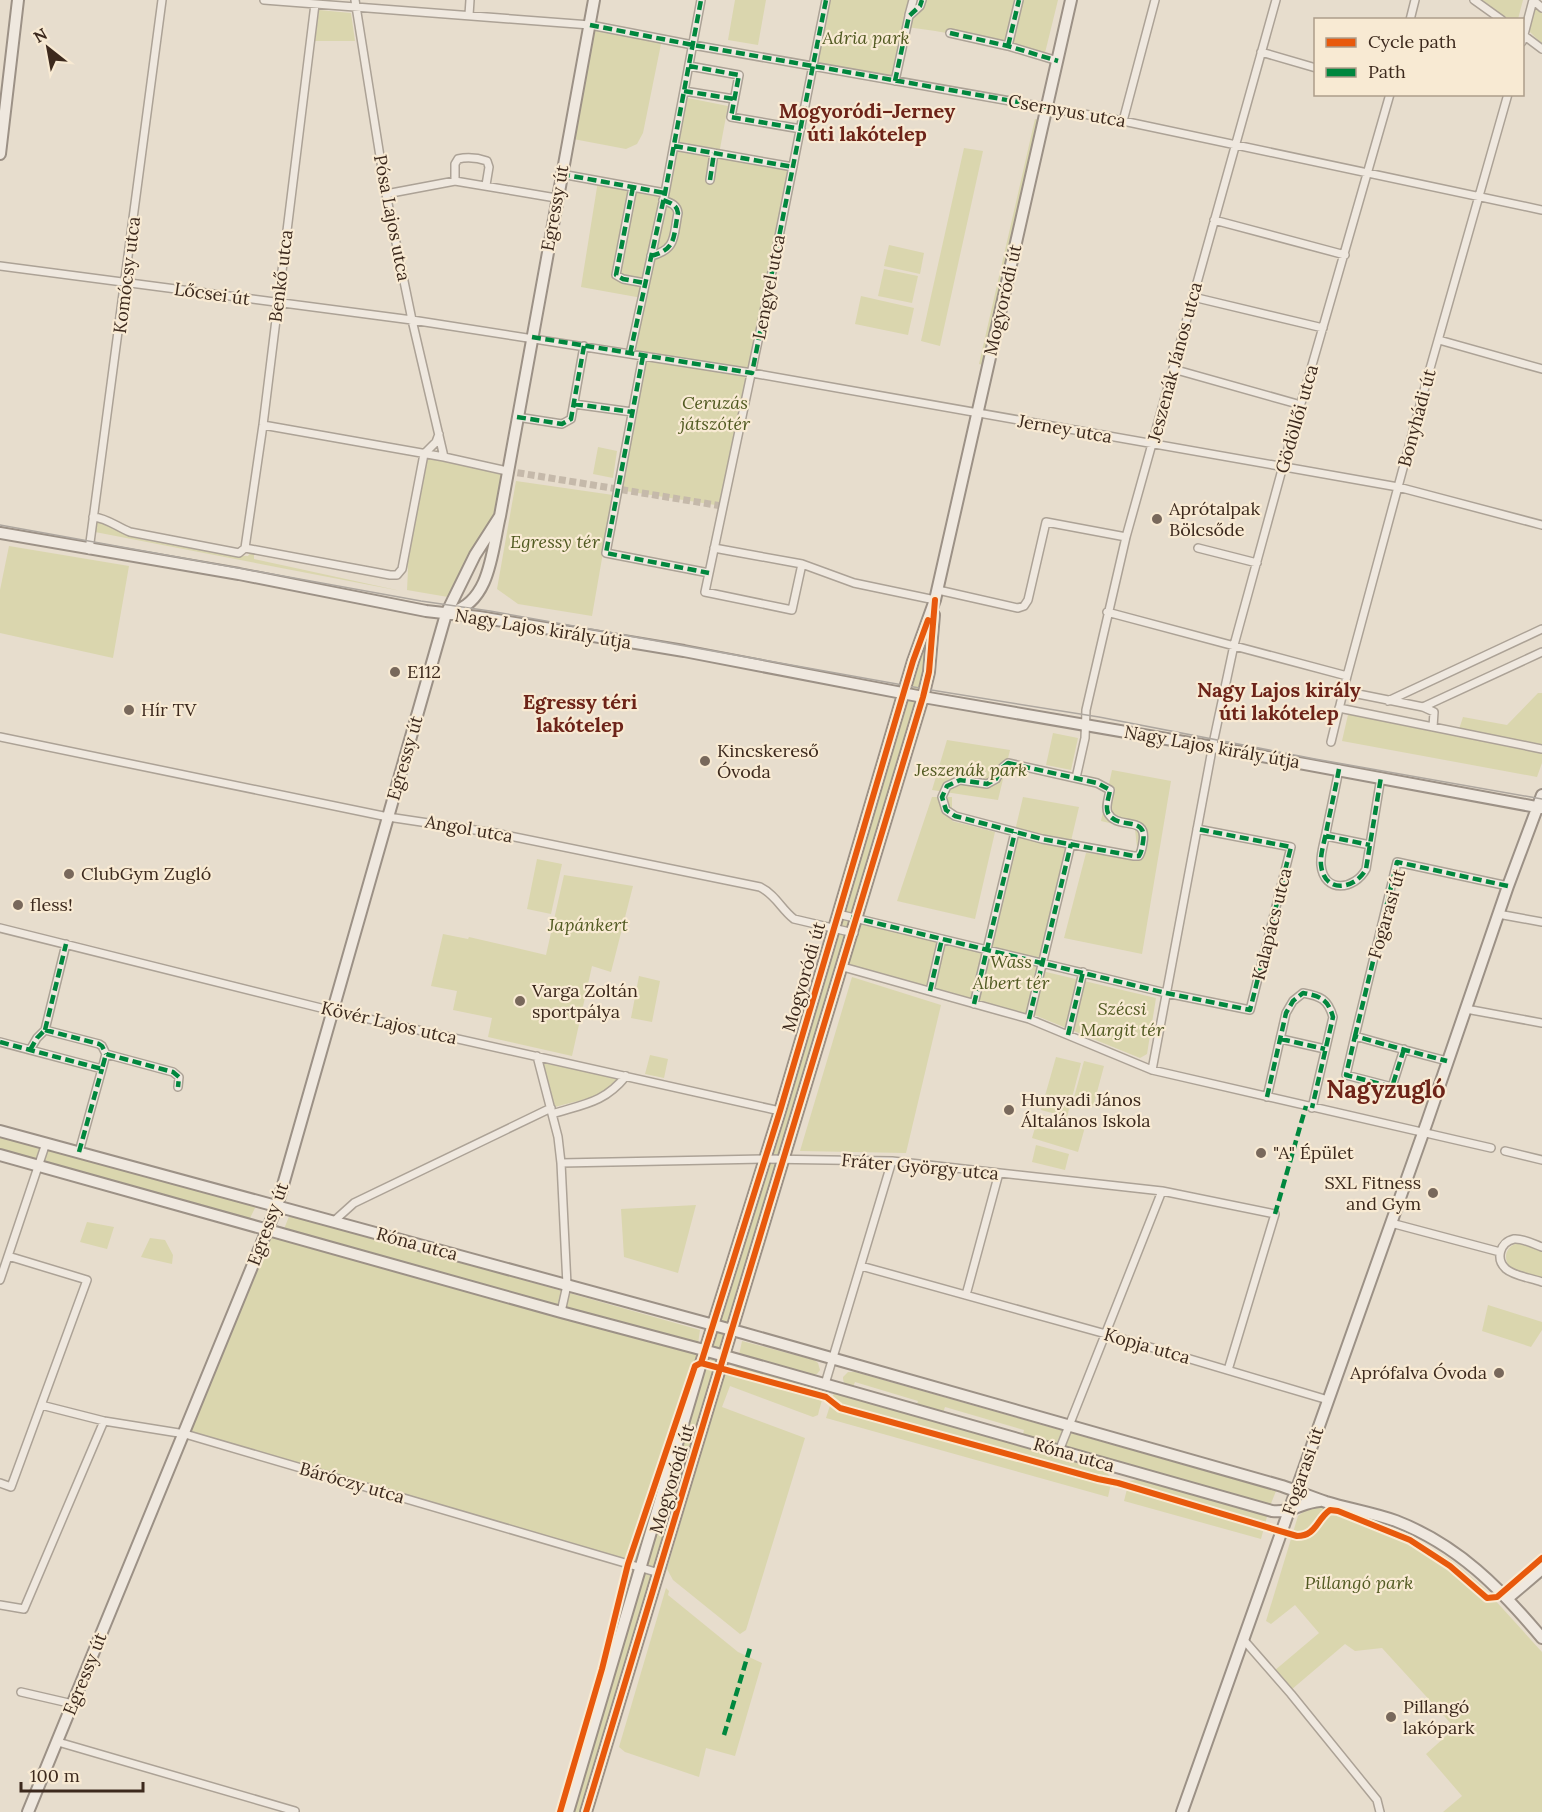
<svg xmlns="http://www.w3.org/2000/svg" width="1542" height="1812" viewBox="0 0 1542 1812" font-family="Lora,serif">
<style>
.green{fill:#dad6ae}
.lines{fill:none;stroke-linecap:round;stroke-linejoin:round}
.street-tunnel{stroke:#c5b9aa;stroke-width:7;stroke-dasharray:7 3.5;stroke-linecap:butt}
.street-casing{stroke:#aca296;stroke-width:10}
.secondary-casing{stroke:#9c9186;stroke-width:14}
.street{stroke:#efe8df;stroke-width:7}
.secondary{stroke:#efe8df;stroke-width:10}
.tram{stroke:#aea79f;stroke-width:1.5}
.quiet{stroke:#00873e;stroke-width:4.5;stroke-dasharray:9 4.5;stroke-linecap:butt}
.cycleway-casing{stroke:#f8ead3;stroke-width:10}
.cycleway{stroke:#e8590c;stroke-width:6}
.poi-dot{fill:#78685b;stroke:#f8ead3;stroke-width:2}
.labels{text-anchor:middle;stroke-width:4.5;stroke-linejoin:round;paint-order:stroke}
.park-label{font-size:18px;font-style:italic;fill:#515a22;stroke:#f8ead3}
.street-label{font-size:18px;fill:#3c291d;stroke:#f8ead3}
.poi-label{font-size:18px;fill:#3c291d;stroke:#f8ead3;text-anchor:start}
.neighbourhood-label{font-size:20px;font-weight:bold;fill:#6d2318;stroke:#f8ead3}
.district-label{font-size:24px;font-weight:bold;fill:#6d2318;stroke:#f8ead3}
</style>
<rect width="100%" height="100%" fill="#e7ddcd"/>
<path class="green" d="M735,0h31l-8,45 -30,-5z
M826,0h232l-14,57c-45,-14 -90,-24 -137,-30l-12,54 -82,-15z
M1481,0h42l-5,19h-10z
M1536,7l6,6v31l-14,-14z
M319,10l32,3 4,28h-40z
M590,25l72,14 -19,94 -6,11 -11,5 -58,-11z
M683,97l45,9 -9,48 74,13 -71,339 -103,-16 24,-134 -12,-2 11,-56 -61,-11 17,-106 66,12z
M1035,119l7,1 -56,246 -7,-2z
M964,148l19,3 -43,195 -19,-5z
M889,245l35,8 -4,21 -36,-8z
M884,269l34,7 -6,27 -34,-7z
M861,296l53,12 -6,27 -53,-11z
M598,447l19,4 -4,27 -20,-4z
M424,454l79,13 -10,51 -45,79 -41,-7 1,-20 -3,-17z
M516,481l97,14 -21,121 -74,-12 -21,-15z
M101,520l12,9 22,9 93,17 20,1 3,-4h3v7l147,32 -306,-59 2,-10z
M9,546l120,20 -16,92 -113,-25v-43z
M935,600l-6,72 -343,1140h-18l72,-245 -455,-133 83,-204 437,120z
M1538,693h4v70l-5,14 -195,-36 8,-35 109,23 4,-12 44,8z
M1053,733l25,5 -7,32 -25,-5z
M947,740l63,10 -12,50 -66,-10z
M1112,770l59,11 -29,173 -78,-16 22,-85 52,3 -3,-27 -34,-8z
M932,797h20v24l43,11 -20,87 -78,-18z
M1023,797l56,10 -50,212 -55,-15z
M537,859l25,5 -11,50 -24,-5z
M564,875l69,11 -22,86 -19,-6 -20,90 -84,-19 4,-19 -39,-8 4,-19 -26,-5 12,-52 25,5 1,-2 77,18z
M860,921l124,30 -12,51 -124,-37z
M1042,971l114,27 -9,56 -7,4 -108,-44z
M639,976l21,5 -8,41 -21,-4z
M852,977l89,28 -35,148 -106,-2z
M650,1055l18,4 -4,19 -19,-4z
M1056,1057l25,6 -14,54 -26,-7z
M1084,1061l20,5 -11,41 -20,-6z
M543,1063l77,15c-16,20 -41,22 -65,29z
M1039,1114l46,13 -7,25 -46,-14z
M0,1135l256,71 -7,14 -249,-70z
M1036,1145l33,9 -4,16 -33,-8z
M696,1205l-18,68 -54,-16 -3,-48z
M290,1214l410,116 -2,14 -414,-115z
M87,1222l27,5 -7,22 -27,-7z
M150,1238l15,2 8,15 -1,9 -31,-7z
M1518,1243l24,5v30l-32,-10c-7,-10 -5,-21 8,-25z
M1488,1305l54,17v8l-11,17 -49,-16z
M742,1341l72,19 4,3 2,7 -3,4 -7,2 -71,-21z
M737,1366l81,21c8,8 2,18 0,28l-5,2 -83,-31 -8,21 83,31 -59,192 -6,4 -67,-54 -6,-11 55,-190 7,-10z
M848,1372h7l421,119 -6,15 -248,-67 2,-9 -79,-23 -3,9 -26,-8 2,-7 -63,-19 -2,5c-7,-1 -10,-3 -10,-10z
M834,1393l270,76 8,10 -4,18 -282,-79z
M1143,1479l125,34 -7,26 -137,-38 5,-20z
M1314,1504l69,20 28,12 40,24 32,27 59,65v160h-99l19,-16 -36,-42 29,-26 -73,-80 -27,3 -10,-7 -54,46 -17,-19 45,-38 -24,-28 -24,19 -5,-3 32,-105z
M666,1588l3,3 -1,4 70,57 24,11 -27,93 -29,-8 -7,29 -74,-25 -6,-5z"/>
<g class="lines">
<path class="street-tunnel" d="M507,471l215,35"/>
<defs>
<path id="street" d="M264,0l326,25 103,20 430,76 419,89
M355,0l31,194 26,126 32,137
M1474,0l28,20
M1533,0l9,8
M469,15l1,-15
M909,15l4,-15
M1410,20l5,-20
M950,33l58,13 50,15
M1522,34l20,15
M1522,42l11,-42
M1008,46l11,-46
M1261,52l55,16
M689,66l50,9 -8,42 70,12
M895,81l14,-65 11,-10 2,-6
M684,91l50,8
M1123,121l32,-121
M674,146l119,21
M561,174l104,19
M710,180l4,-27
M455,181v-17l3,-5c9,-2 20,-1 29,2l2,6 -3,18
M633,187l-17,88 7,4 22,4
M386,194l69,-13 101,17
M1214,220l131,35
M651,256c26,-7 22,-19 27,-43 -1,-8 -7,-10 -15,-13
M0,266l412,54 340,53 646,114 144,38
M1193,297l130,31
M1439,340l103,29
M630,354l35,-161 36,-193
M643,356l-37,197 103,20
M1173,369l128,36
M574,404l58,8
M517,417l45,7 9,-5 13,-73
M263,425l181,32 63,14
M93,517c14,1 24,10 37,15l109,21 6,-5 145,27h7l5,-6 22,-115 12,-12 3,-8
M245,548l18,-123 52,-421
M714,548l88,16 52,19 81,17
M1198,548l59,15
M89,550l73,-550
M802,564l-10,46 -87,-18 57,-270 64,-322
M938,590l80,18 6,-2 4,-6 18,-78 80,15
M1107,612l240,64
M1343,691l80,16 11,5 -1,15
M1388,701l154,-72
M1423,707l119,-55
M1339,708l203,41
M0,737l388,80 107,16 265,54c16,8 21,22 34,32l60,14
M1331,742l16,-66 82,-304 79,-278
M1008,763l89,20 13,7c-1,7 -5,17 -2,23 9,18 40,1 35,29 -1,6 -1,9 -4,14h-5l-92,-17 -87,-23 -9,-6 -4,-13 5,-11 13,-6 27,4 9,-5 6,-11z
M1339,769c-4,22 -9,43 -13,64 -2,10 -6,22 -5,32 3,29 34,25 45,4l15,-92
M1076,778l9,-40 1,-28 40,-173 150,-537
M1326,836l44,9
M838,914l328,79 84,17 41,-163 -94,-18
M1498,914l44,8
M0,928l333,83 447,100
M843,967l186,52 123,51 339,78
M930,991l12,-52
M974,1004l41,-172
M1466,1009l76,14
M1029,1019l42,-175
M45,1030l21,-86
M45,1030l54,14 3,2 4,8
M1068,1035l15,-63
M1355,1036l42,-174 111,24
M1281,1039l44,10
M0,1042l102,27 4,-15 67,18 6,5 -1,10
M1404,1049l-12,38 -46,-12 9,-39c31,9 61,17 92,25
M30,1050l7,-12 8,-8
M537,1056l21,81 3,26 6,122 -6,27
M1152,1070l62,-331 20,-94 49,-179 107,-372
M1267,1097l19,-84 7,-12 10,-8c17,3 25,6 30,24l-21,91
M552,1114c32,-10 52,-11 74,-38
M1505,1151l37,9
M79,1152l23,-83
M561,1163l204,-4 127,2 270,30 113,23 -47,156
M334,1221l20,-18 197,-95
M1391,1223l109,29
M1542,1247c-8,-3 -20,-9 -28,-8 -14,3 -19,20 -8,30 8,7 25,9 36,13
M861,1266l245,68 222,66
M0,1280l46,-137
M966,1295l33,-122
M825,1384l67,-223
M41,1405l63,16 81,13 474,139
M1059,1451l103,-260
M0,1483l11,4 76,-207 -79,-24
M0,1605l24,4 80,-188
M1243,1639l48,55 86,106 3,12
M21,1692l52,12
M58,1742l237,69"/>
<path id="secondary" d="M0,154l18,-154
M0,533l239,41 187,37 53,6 205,34 239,46 290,50 329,61
M452,612c39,-11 40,-63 48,-96l94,-516
M0,1131l743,202 539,153c15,5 29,11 44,16 23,7 48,11 70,19 62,24 104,67 146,117
M0,1155l561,157 139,37 572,162c19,2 31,-9 48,-10
M1508,1598l34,-29
M28,1812l249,-606 169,-592 29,-59 25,-39
M568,1812l133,-449 79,-252 133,-450 22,-61 136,-600
M586,1812l337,-1115 6,-25 5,-57
M1182,1812l245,-690 81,-236 34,-91"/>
</defs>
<use href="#street" class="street-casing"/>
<use href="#secondary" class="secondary-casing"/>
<use href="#street" class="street"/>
<use href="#secondary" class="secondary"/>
<path class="tram" d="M0,525l421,76 69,10 435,78 174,28 216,42 227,40"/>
<path class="quiet" d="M590,25l103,20 354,62
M950,33l58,13 50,15
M1008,46l11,-46
M689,66l50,9 -8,42 70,12
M895,81l14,-65 11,-10 2,-6
M684,91l50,8
M674,146l119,21
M561,174l104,19
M710,180l4,-27
M633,187l-17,88 7,4 22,4
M651,256c26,-7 22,-19 27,-43 -1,-8 -7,-10 -15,-13
M532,337l220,36 74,-373
M630,354l35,-161 36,-193
M643,356l-37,197 103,20
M574,404l58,8
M517,417l45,7 9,-5 13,-73
M1008,763l89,20 13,7c-1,7 -5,17 -2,23 9,18 40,1 35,29 -1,6 -1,9 -4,14h-5l-92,-17 -87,-23 -9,-6 -4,-13 5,-11 13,-6 27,4 9,-5 6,-11z
M1339,769c-4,22 -9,43 -13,64 -2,10 -6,22 -5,32 3,29 34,25 45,4l15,-92
M1326,836l44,9
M851,917l315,76 84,17 41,-163 -94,-18
M930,991l12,-52
M974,1004l41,-172
M1029,1019l42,-175
M45,1030l21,-86
M45,1030l54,14 3,2 4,8
M1068,1035l15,-63
M1355,1036l42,-174 111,24
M1281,1039l44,10
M0,1042l102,27 4,-15 67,18 6,5 -1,10
M1404,1049l-12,38 -46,-12 9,-39c31,9 61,17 92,25
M30,1050l7,-12 8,-8
M1267,1097l19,-84 7,-12 10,-8c17,3 25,6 30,24l-21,91
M79,1152l23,-83
M1275,1214l31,-108
M724,1735l26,-87"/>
<defs>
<path id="cycleway" d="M701,1363l79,-252 133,-450 15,-41
M560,1812l42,-143 26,-105 67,-198 6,-3 125,34 14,11 258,71 20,4 179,53c19,0 19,-16 33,-26l8,1 72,29 40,26 37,32 10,-1 45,-39
M586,1812l337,-1115 6,-25 6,-72"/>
</defs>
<use href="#cycleway" class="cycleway-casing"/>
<use href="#cycleway" class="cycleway"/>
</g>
<g class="poi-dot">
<circle cx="1157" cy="519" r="6"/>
<circle cx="395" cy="672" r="6"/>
<circle cx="129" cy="710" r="6"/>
<circle cx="705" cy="761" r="6"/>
<circle cx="69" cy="874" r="6"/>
<circle cx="18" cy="905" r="6"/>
<circle cx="520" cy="1001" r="6"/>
<circle cx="1009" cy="1110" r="6"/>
<circle cx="1261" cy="1153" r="6"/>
<circle cx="1433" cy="1193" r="6"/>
<circle cx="1499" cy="1373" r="6"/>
<circle cx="1391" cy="1717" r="6"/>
</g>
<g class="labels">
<g class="park-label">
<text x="866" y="44">Adria park</text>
<text x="715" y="409">Ceruzás<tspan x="715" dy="21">játszótér</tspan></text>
<text x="555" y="548">Egressy tér</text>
<text x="971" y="776">Jeszenák park</text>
<text x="588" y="931">Japánkert</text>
<text x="1011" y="968">Wass<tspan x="1011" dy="21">Albert tér</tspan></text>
<text x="1122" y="1015">Szécsi<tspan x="1122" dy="21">Margit tér</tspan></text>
<text x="1359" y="1589">Pillangó park</text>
</g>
<g class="street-label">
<text transform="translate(1067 111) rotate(10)" y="6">Csernyus utca</text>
<text transform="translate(555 208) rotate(-80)" y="6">Egressy út</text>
<text transform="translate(392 218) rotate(79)" y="6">Pósa Lajos utca</text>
<text transform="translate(127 275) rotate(-83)" y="6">Komócsy utca</text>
<text transform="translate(281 276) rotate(-83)" y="6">Benkő utca</text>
<text transform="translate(769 287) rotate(-79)" y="6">Lengyel utca</text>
<text transform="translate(212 294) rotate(8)" y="6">Lőcsei út</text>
<text transform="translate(1003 300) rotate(-77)" y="6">Mogyoródi út</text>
<text transform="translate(1175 362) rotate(-75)" y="6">Jeszenák János utca</text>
<text transform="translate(1417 418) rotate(-75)" y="6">Bonyhádi út</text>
<text transform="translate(1297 419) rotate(-74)" y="6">Gödöllői utca</text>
<text transform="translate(1065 429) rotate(10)" y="6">Jerney utca</text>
<text transform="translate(543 629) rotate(9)" y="6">Nagy Lajos király útja</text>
<text transform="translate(1212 747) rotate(10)" y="6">Nagy Lajos király útja</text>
<text transform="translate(405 758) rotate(-74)" y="6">Egressy út</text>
<text transform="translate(469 829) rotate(10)" y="6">Angol utca</text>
<text transform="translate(1387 914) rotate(-74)" y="6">Fogarasi út</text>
<text transform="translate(1272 924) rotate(-76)" y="6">Kalapács utca</text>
<text transform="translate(804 977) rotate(-74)" y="6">Mogyoródi út</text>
<text transform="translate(389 1023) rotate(13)" y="6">Kövér Lajos utca</text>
<text transform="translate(920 1167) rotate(5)" y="6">Fráter György utca</text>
<text transform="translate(268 1224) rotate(-70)" y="6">Egressy út</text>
<text transform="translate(417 1244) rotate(15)" y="6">Róna utca</text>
<text transform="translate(1147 1346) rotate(16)" y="6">Kopja utca</text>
<text transform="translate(1074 1455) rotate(16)" y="6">Róna utca</text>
<text transform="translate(1303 1471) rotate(-71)" y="6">Fogarasi út</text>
<text transform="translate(672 1479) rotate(-73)" y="6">Mogyoródi út</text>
<text transform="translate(352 1483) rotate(16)" y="6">Báróczy utca</text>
<text transform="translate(85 1674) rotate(-68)" y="6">Egressy út</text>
</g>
<g class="poi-label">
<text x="1169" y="515">Aprótalpak<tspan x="1169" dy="21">Bölcsőde</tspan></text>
<text x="407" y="678">E112</text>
<text x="141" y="716">Hír TV</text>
<text x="717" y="757">Kincskereső<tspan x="717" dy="21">Óvoda</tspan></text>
<text x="81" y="880">ClubGym Zugló</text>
<text x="30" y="911">fless!</text>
<text x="532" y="997">Varga Zoltán<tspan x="532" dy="21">sportpálya</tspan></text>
<text x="1021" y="1106">Hunyadi János<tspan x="1021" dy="21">Általános Iskola</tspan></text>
<text x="1273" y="1159">"A" Épület</text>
<text x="1421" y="1189" text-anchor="end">SXL Fitness<tspan x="1421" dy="21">and Gym</tspan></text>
<text x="1487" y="1379" text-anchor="end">Aprófalva Óvoda</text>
<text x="1403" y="1713">Pillangó<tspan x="1403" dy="21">lakópark</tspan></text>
</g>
<g class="neighbourhood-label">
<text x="867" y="118">Mogyoródi–Jerney<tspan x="867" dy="23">úti lakótelep</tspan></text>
<text x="1279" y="697">Nagy Lajos király<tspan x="1279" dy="23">úti lakótelep</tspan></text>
<text x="580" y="709">Egressy téri<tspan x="580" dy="23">lakótelep</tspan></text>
</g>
<g class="district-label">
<text x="1386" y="1098">Nagyzugló</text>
</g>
</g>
<rect x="1314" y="18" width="210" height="78" fill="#f8ead3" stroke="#ad9d8a" stroke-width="1.5"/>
<rect x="1326" y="38" width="30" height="9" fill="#e8590c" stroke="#ad9d8a" stroke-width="1.5"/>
<text x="1368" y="48" font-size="18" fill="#3c291d">Cycle path</text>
<rect x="1326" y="68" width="30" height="9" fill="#00873e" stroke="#ad9d8a" stroke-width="1.5"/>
<text x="1368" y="78" font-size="18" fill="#3c291d">Path</text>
<g transform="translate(48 48) rotate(329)" stroke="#f8ead3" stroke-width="4.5" paint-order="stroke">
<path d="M0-4.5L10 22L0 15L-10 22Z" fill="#3c291d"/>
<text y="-9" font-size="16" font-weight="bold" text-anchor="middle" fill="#3c291d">N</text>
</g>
<path d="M21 1782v9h122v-9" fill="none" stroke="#3c291d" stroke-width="3"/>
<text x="30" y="1782" font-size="18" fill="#3c291d" stroke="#f8ead3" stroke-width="4.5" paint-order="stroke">100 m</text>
</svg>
